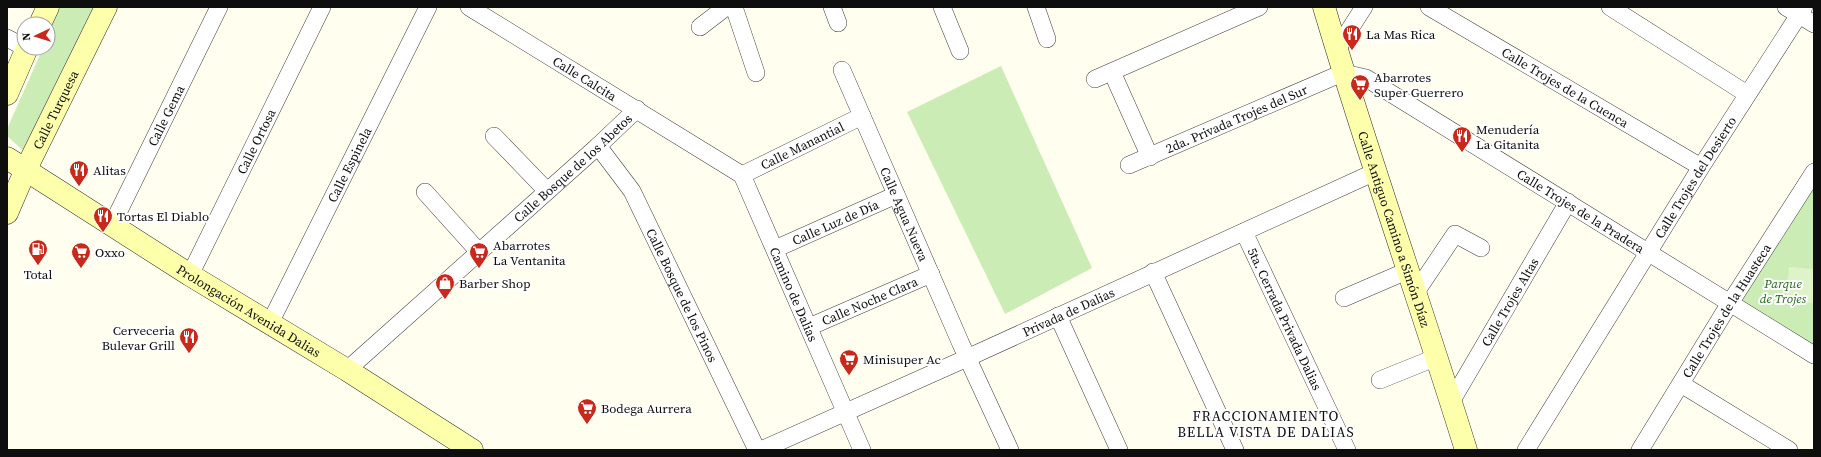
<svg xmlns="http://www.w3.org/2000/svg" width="1821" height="457" viewBox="0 0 1821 457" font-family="'Source Serif 4',serif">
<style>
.green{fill:#cbedb5}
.pitch{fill:#dff3c8}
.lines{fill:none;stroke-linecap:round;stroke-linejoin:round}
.street-casing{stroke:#414141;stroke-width:18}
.secondary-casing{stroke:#303030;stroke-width:23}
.street{stroke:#fff;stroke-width:17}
.secondary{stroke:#feffaa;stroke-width:22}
.labels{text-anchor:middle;stroke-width:4;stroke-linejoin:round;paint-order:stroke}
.poi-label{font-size:13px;fill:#0e0e0e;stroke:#fff;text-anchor:start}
.street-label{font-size:13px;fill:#0e0e0e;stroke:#fff}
.park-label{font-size:13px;font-style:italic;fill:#206b19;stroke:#fff}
.neighbourhood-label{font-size:14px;letter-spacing:1px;fill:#0e0e0e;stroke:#fff}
</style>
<rect width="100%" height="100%" fill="#fffeef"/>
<path class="green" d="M60,7h34l-67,147 -20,-18v-7l36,-81h5v-13z
M1001,66l91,202 -87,46 -98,-202z
M1814,185v163l-74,-47z"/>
<path class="pitch" d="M1789,267l25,2v34l-28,-1z"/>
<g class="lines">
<defs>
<g id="street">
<path id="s1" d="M469,7l273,168"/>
<path d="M734,7l22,66"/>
<path d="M832,7l6,16"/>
<path d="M942,7l18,44"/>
<path d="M1036,7l11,32"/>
<path id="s2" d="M1429,7l272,160"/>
<path d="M1610,7l137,87"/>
<path d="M1786,7l28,17"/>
<path d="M700,27l26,-20"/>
<path d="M7,38l17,9"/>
<path d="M1337,49l27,-42"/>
<path id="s3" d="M842,70l119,274 49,106"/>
<path d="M1112,72l38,85"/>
<path d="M1095,79l164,-72"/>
<path d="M494,136l53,55"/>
<path id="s4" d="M598,146l34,45 125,259"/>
<path id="s5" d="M1129,165l204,-88 11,-4 22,5 448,277"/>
<path id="s6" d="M742,175l120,275"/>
<path id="s7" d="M742,175l120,-59"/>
<path d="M425,192l54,60"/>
<path id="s8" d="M112,225l107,-218"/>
<path id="s9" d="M1244,232l103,218"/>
<path id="s10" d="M775,249l121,-54"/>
<path d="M1153,272l82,178"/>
<path id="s11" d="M190,275l132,-268"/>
<path d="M1416,292l39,-58 26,14"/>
<path d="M1344,298l65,-28"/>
<path d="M1058,316l61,134"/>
<path id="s12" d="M270,323l158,-316"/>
<path id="s13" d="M809,327l122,-53"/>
<path id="s14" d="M347,370l251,-224 39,-37"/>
<path d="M1380,380l57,-23"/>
<path d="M1681,384l108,66"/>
<path id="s15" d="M1451,402l117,-200"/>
<path id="s16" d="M761,450l206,-92 408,-186"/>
<path id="s17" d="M1526,450l175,-283 103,-160"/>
<path id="s18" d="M1640,450l90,-147 84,-131"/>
</g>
<g id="secondary">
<path id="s19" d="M1324,7c44,149 96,295 142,443"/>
<path d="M40,24l8,-17"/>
<path d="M7,94l20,-46"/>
<path id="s20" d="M7,158l183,117 157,95 125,80"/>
<path id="s21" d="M7,213l19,-44 80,-162"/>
</g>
</defs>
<use href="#street" class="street-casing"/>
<use href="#secondary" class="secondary-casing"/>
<use href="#street" class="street"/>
<use href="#secondary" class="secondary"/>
</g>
<defs>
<symbol id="restaurant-pin" viewBox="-11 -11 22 30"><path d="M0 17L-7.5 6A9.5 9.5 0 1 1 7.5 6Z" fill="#c9291b" stroke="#fff"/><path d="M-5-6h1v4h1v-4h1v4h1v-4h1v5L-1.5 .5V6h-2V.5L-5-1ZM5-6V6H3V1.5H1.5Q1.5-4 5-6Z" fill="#fff"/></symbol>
<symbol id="supermarket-pin" viewBox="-11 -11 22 30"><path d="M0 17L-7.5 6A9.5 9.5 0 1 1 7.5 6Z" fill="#c9291b" stroke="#fff"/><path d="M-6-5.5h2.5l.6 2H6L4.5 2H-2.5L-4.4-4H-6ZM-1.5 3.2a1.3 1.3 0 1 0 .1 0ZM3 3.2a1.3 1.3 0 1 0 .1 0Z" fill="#fff"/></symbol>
<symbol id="fuel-pin" viewBox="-11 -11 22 30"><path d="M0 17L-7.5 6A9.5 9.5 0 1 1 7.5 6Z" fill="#c9291b" stroke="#fff"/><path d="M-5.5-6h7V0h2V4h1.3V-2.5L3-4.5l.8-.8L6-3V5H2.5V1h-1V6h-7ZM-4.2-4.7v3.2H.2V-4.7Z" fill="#fff"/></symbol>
<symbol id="shop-pin" viewBox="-11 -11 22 30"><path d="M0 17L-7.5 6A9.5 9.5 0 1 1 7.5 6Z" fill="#c9291b" stroke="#fff"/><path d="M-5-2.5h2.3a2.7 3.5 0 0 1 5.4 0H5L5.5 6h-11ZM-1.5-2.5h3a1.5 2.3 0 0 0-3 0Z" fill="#fff"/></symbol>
</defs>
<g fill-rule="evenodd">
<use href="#restaurant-pin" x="1341" y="23" width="22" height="30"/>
<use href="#supermarket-pin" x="1349" y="73" width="22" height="30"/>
<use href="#restaurant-pin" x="1451" y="125" width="22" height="30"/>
<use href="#restaurant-pin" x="68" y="159" width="22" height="30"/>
<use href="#restaurant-pin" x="92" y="205" width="22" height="30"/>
<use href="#fuel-pin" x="27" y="238" width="22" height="30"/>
<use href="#supermarket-pin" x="70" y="241" width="22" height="30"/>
<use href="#supermarket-pin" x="468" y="241" width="22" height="30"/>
<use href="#shop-pin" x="434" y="272" width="22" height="30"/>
<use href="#restaurant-pin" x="178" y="326" width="22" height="30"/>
<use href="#supermarket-pin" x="838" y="348" width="22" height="30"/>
<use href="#supermarket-pin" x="576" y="397" width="22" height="30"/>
</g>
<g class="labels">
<g class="poi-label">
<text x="1366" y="39">La Mas Rica</text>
<text x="1374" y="82">Abarrotes<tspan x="1374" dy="15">Super Guerrero</tspan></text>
<text x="1476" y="134">Menudería<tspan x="1476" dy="15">La Gitanita</tspan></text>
<text x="93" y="175">Alitas</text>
<text x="117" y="221">Tortas El Diablo</text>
<text x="493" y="250">Abarrotes<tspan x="493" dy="15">La Ventanita</tspan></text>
<text x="95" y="257">Oxxo</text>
<text x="38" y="279" text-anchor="middle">Total</text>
<text x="459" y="288">Barber Shop</text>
<text x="175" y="335" text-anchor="end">Cerveceria<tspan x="175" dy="15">Bulevar Grill</tspan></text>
<text x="863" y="364">Minisuper Ac</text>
<text x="601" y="413">Bodega Aurrera</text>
</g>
<g class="street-label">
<text dy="5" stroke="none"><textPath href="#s1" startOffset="136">Calle Calcita</textPath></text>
<text dy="5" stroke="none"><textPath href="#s2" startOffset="158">Calle Trojes de la Cuenca</textPath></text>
<text dy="5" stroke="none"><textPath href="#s21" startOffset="114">Calle Turquesa</textPath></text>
<text dy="5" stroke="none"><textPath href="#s8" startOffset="122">Calle Gema</textPath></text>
<text dy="5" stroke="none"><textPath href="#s5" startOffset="117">2da. Privada Trojes del Sur</textPath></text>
<text dy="5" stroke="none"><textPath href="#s11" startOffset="149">Calle Ortosa</textPath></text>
<text dy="5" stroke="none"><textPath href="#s7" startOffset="67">Calle Manantial</textPath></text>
<text dy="5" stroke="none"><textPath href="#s12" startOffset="177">Calle Espinela</textPath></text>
<text dy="5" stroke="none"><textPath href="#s14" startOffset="303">Calle Bosque de los Abetos</textPath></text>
<text dy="5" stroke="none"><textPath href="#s17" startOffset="321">Calle Trojes del Desierto</textPath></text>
<text dy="5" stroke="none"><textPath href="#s5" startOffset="509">Calle Trojes de la Pradera</textPath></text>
<text dy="5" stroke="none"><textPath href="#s3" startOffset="157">Calle Agua Nueva</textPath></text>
<text dy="5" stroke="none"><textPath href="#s10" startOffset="66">Calle Luz de Día</textPath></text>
<text dy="5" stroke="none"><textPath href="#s19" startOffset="233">Calle Antiguo Camino a Simón Díaz</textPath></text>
<text dy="5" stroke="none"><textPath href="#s6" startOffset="130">Camino de Dalias</textPath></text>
<text dy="5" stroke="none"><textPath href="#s4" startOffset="172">Calle Bosque de los Pinos</textPath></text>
<text dy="5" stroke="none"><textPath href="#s13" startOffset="66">Calle Noche Clara</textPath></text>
<text dy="5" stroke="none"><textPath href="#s15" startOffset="116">Calle Trojes Altas</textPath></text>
<text dy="5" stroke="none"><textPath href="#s20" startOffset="286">Prolongación Avenida Dalias</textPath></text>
<text dy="5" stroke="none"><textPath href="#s18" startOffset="164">Calle Trojes de la Huasteca</textPath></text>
<text dy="5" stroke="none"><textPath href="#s16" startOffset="337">Privada de Dalias</textPath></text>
<text dy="5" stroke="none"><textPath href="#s9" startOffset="96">5ta. Cerrada Privada Dalias</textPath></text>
</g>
<g class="park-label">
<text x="1783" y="288">Parque<tspan x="1783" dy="15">de Trojes</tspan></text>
</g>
<g class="neighbourhood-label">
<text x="1266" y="421">FRACCIONAMIENTO<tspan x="1266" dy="16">BELLA VISTA DE DALIAS</tspan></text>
</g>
</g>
<rect width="1821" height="457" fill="none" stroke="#0e0e0e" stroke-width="16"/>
<g transform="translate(36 36) rotate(266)"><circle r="19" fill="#ffffff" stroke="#9f9f9f"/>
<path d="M0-3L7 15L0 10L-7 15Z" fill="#c9291b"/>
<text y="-6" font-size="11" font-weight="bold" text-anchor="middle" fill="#0e0e0e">N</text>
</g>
</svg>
